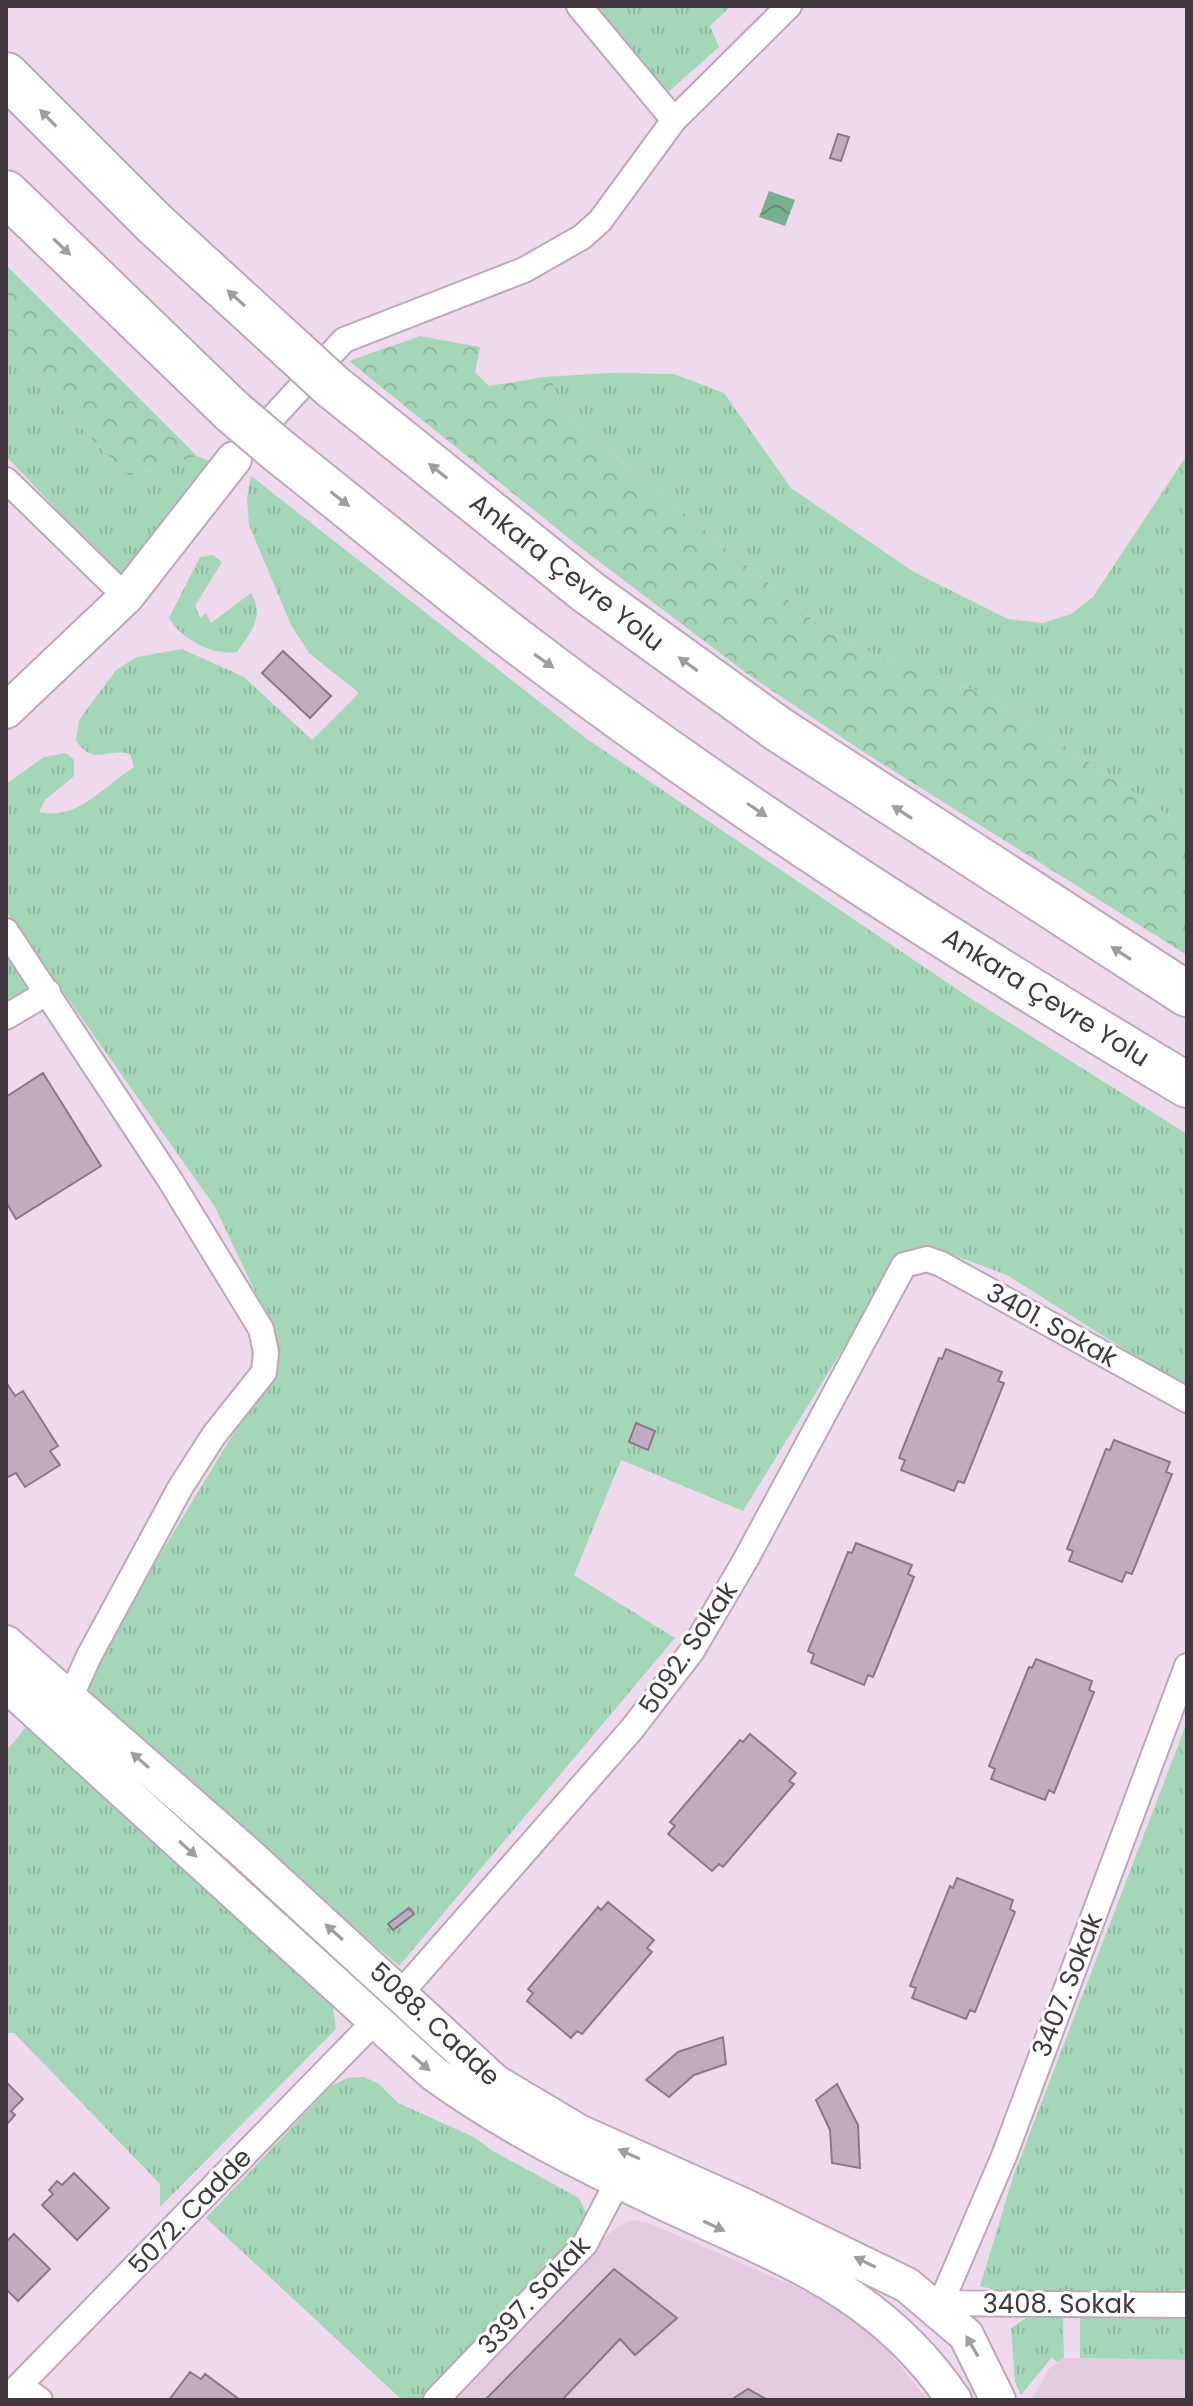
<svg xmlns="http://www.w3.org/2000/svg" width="1193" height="2406" viewBox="0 0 1193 2406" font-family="Poppins,sans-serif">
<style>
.built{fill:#e5cbe1}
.grass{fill:url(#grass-tufts)}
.forest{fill:url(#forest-crowns)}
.water{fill:url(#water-waves)}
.building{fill:#c0acbe;stroke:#8a7788;stroke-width:2}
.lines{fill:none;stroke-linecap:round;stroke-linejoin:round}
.street-casing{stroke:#bca8b9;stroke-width:28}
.secondary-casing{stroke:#bca8b9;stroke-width:38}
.highway-casing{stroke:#bca8b9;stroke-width:48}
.street{stroke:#fff;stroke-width:24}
.secondary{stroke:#fff;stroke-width:34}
.highway{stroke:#fff;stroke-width:44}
.highway-bridge-casing{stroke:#bca8b9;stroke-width:48;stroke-linecap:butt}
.highway-bridge{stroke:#fff;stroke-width:44}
.oneway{fill:#a09ca0}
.labels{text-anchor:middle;stroke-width:6;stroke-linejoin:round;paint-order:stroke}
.street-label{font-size:26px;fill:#413840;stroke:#fff}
</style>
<defs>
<pattern id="grass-tufts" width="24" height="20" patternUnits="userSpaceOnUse" patternTransform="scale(2)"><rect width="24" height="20" fill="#a3d7b7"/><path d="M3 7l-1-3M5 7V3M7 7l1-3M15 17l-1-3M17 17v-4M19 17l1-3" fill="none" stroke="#8eb99e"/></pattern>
<pattern id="forest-crowns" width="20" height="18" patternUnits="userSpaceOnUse" patternTransform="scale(2)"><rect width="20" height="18" fill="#a3d7b7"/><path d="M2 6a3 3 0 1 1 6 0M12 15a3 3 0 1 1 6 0" fill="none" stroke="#8eb99e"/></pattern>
<pattern id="water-waves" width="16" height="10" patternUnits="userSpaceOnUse" patternTransform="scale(2)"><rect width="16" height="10" fill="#77b08e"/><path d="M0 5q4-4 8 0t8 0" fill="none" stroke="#639075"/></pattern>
</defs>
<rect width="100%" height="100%" fill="#efdaed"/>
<path class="built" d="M633,2220l16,3 184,80 30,17 64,79 -475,1 149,-159 17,-15z
M1064,2358l123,2v40h-156l18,-31z"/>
<path class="grass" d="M590,6h141l-21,20 9,21 -52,46z
M6,353l123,123 68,-20 17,7 -86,112 -13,-3 -109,-116z
M609,373l65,1 50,19 67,95 123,84 94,47 35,4 28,-9 22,-17 94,-142v373l-201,-134 -103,-35 -64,-34 -237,-196 -20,-21 -9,-24 -9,-7z
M251,476l336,263 383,259 217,136v250l-25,-11 -155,-98 -70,-26 -35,4 -159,258 -122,-51 -47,115 101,63 -276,328 -306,-266 -4,-14 21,-49 165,-272 -1,-33 -59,-125 -209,-296v-127l38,-27 22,-4 8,7v16l-29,24 -6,12c38,9 64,-25 95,-45l-4,-13c-25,-7 -35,13 -54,-13l3,-21 37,-50 21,-13 45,-8 62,28 68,63 47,-47 -50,-40 -18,-28 -42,-100 -2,-27z
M213,555l9,7 -27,44 5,12 6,-5 5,10 40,-30c14,24 0,39 -14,59 -25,4 -57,-14 -68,-34l31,-61z
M6,948l9,20 16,21 -25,15z
M1187,1722v566l-11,6 -163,1 -33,-9 33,-109z
M27,1726l305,276 4,27 -176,178v-23l-146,-151h-8v-282z
M364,2077l15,7 19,19 76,34 17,13 88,48 8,17 -4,18 -161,167h-20l-196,-182 125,-132 16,-8z
M1026,2318h37l1,40 -7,4 -5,-5 -31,38 -6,-13 -4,-54z
M1080,2318l107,1v41l-107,-2z"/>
<path class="forest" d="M6,265l191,191 -68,20 -123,-123z
M420,336l60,11 -5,25 14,14 55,-9 9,7 9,24 20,21 237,196 64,34 103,35 201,134v127l-325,-204 -113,-76 -173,-131 -227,-183z"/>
<path class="water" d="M769,191l26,9 -10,26 -26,-9z"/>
<path class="building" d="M838,134l11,3 -8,24 -11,-3z
M283,651l48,45 -21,22 -48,-45z
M43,1073l58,93 -85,53 -10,-17v-105z
M946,1349l56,23 -4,9 6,2 -40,100 -6,-2 -4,10 -53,-21 4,-10 -6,-2 40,-100 3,1z
M6,1382l9,14 8,-5 35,55 -8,5 10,14 -35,22 -9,-14 -8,4 -2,-3z
M636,1423l19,8 -7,19 -19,-8z
M1114,1440l56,22 -4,10 6,2 -40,100 -6,-2 -4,10 -53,-21 4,-10 -6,-2 39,-100 4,1z
M856,1543l56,22 -4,9 6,3 -41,100 -5,-2 -4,10 -53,-22 3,-9 -6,-3 40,-99 4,1z
M1036,1659l56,22 -3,9 5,2 -40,101 -5,-3 -4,10 -54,-21 4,-10 -6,-3 40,-99 3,1z
M750,1734l46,39 -7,8 5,3 -71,83 -4,-3 -7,7 -44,-37 7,-8 -5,-4 70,-82 3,2z
M957,1878l56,22 -3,9 5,3 -40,100 -5,-2 -4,9 -54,-21 4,-10 -6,-2 40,-100 3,2z
M608,1902l46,38 -7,8 5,4 -70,82 -5,-3 -6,7 -44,-37 6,-8 -5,-4 70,-82 3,3z
M409,1908l5,6 -21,16 -5,-6z
M723,2037l3,27 -32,11 -25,22 -23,-17 32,-28z
M6,2082l17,17 -12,12 4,4 -8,9z
M837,2084l21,41 2,43 -28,-5 -2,-33 -14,-30z
M74,2173l35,35 -32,32 -35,-35 11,-11 -4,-4 8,-9 5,4z
M14,2234l36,35 -32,32 -12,-12v-47z
M614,2269l63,49 -42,37 -15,-16 -58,61h-77z
M190,2372l11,7 4,-5 35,26h-71z
M748,2389l20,11h-37z"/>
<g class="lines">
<defs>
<path id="street" d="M579,6l95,114
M253,439l91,-99 180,-70 58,-33 18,-16 74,-101 115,-114
M6,480l120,117
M6,931l164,249 91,149 5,23 -2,20 -50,63 -34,53 -91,168 -19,42
M6,1017l42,-25
M400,1994l232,-265 60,-78 54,-92 158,-294 23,-6 14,5 246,136
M932,2303l255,2
M941,2303l63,-147 183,-490
M20,2385l20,15
M6,2399l368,-377
M436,2400l149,-156 33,-63"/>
<path id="secondary" d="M6,711l120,-114 108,-138
M6,1643l240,210 249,229 84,50 163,73 165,80 59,50 32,65
M6,1684l427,389c73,53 153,93 234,131 115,54 213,86 287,196"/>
<path id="highway" d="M6,75l148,148 140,128
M6,193l227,219
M332,386l256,206 190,137 409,265
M279,451c82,65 163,133 246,196 210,160 436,303 662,438"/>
</defs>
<use href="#street" class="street-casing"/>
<use href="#secondary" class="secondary-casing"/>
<use href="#highway" class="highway-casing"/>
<use href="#street" class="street"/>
<use href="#secondary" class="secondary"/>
<use href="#highway" class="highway"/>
<defs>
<path id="highway-bridge" d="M294,351l38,35
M233,412l46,39"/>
</defs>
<use href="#highway-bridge" class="highway-bridge-casing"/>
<use href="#highway-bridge" class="highway-bridge"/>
</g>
<defs><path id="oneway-solid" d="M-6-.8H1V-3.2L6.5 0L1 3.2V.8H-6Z" transform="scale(2)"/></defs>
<g class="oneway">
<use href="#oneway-solid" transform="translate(48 118) rotate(-134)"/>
<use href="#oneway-solid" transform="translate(62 247) rotate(44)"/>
<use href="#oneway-solid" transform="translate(236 298) rotate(-138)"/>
<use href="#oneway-solid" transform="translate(438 471) rotate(-141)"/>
<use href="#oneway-solid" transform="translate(340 499) rotate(38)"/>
<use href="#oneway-solid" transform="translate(544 661) rotate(35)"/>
<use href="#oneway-solid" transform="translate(688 664) rotate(-144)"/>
<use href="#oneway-solid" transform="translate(757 810) rotate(34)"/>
<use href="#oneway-solid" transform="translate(902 812) rotate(-147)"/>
<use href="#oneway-solid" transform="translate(1121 953) rotate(-147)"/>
<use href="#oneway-solid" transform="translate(140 1760) rotate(-139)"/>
<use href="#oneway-solid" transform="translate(188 1849) rotate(42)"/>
<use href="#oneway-solid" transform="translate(334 1932) rotate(-138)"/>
<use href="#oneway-solid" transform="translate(421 2063) rotate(41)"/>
<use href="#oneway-solid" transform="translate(629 2154) rotate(-156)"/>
<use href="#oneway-solid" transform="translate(714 2226) rotate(25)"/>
<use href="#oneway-solid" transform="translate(865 2262) rotate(-154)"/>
<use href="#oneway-solid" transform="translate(972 2346) rotate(-120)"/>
</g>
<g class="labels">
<g class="street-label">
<text transform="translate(567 572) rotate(38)" y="9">Ankara Çevre Yolu</text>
<text transform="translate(1046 997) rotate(32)" y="9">Ankara Çevre Yolu</text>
<text transform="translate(1052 1325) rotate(29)" y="9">3401. Sokak</text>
<text transform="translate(688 1648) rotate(-56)" y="9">5092. Sokak</text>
<text transform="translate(1067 1985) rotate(-69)" y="9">3407. Sokak</text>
<text transform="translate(435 2024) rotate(43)" y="9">5088. Cadde</text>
<text transform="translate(190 2211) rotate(-46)" y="9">5072. Cadde</text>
<text transform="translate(534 2295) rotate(-47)" y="9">3397. Sokak</text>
<text x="1059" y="2313">3408. Sokak</text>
</g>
</g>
<rect width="1193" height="2406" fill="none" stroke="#413840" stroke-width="16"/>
</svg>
